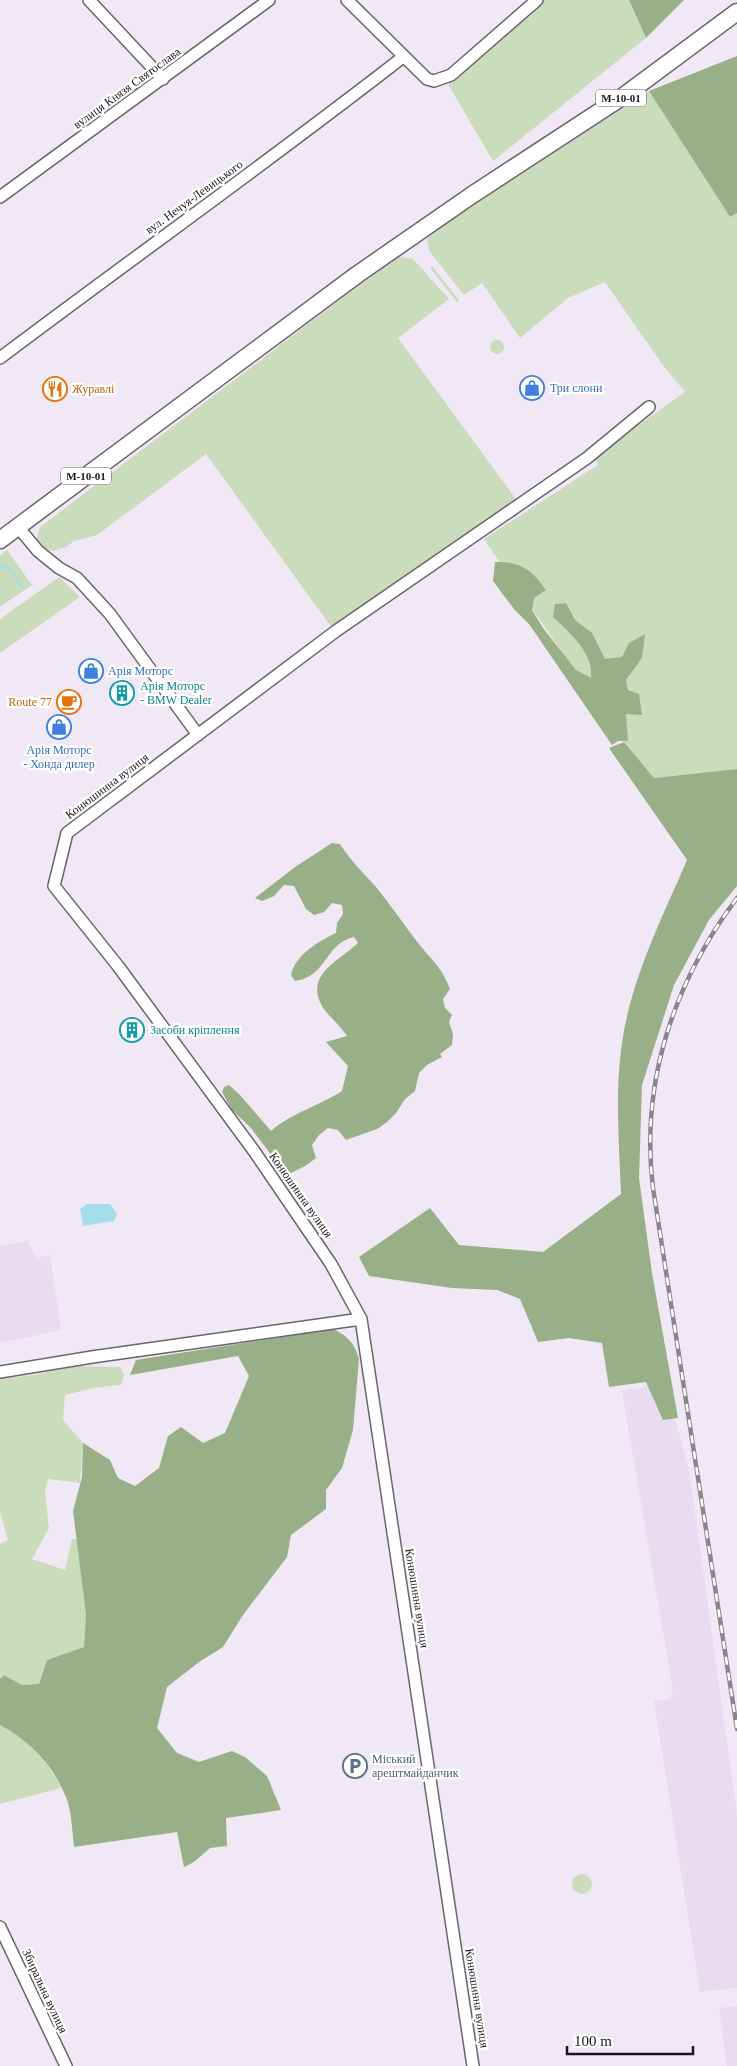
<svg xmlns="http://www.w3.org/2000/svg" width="737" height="2066" viewBox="0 0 737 2066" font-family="'Times New Roman',serif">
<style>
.built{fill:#e9dcf0}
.green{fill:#cadcbc}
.forest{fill:#98af87}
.water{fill:#a4deec}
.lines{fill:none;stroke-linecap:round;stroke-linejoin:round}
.stream{stroke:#a4deec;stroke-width:2.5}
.minor-casing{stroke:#6b636e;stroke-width:14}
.highway-casing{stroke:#6b636e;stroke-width:19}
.minor{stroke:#fff;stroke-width:11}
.highway{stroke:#fff;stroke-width:16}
.rail-casing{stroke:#8a848d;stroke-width:4.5}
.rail{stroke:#fff;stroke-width:2.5;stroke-dasharray:8;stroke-linecap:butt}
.labels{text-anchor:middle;stroke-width:4.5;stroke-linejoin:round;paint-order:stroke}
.shield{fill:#fff;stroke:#5d5a5e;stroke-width:1}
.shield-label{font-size:11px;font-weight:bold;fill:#181419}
.street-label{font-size:12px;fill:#181419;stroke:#fff}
.shop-label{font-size:12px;fill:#366cbe;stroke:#fff;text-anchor:start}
.food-label{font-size:12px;fill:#c56008;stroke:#fff;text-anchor:start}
.culture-label{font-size:12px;fill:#0d838f;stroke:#fff;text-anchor:start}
.service-label{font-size:12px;fill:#4e5e75;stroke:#fff;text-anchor:start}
</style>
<rect width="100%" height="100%" fill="#f1e8f6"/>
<path class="built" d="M27,1241l10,17 13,-3 11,75 -61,13v-97z
M665,1384l24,85 48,345v174l-37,4 -46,-291 15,-2 4,-8 -51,-300z
M737,2006v60h-10l-8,-58z"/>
<path class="green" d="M543,0h86l17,38 -153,123 -45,-77z
M649,91l81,126 7,-4v556l-83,9 -30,-36 -140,-203 114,-74 -4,-8 91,-65 -23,-28 -57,-82 -37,16 -48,40 -38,-55 -18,12 -34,-43 -3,-11 6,-11z
M400,257l13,2 36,40 -51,39 120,164 -91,59 -95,67 -126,-174 -109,81 -23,6 -8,6 -13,4 -11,-3 -5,-10 3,-11 354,-268z
M432,266l27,34 -2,2 -27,-34z
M490 347a7 7 0 1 1 14 0a7 7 0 1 1-14 0Z
M7,550l25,35 -32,22v-52z
M59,577l21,20 -80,56v-34z
M74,1366l46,1 4,8 -3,10 -28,3 -28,7 -2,25 20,23 -3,40 -32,-4 -3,14 4,35 -17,31 33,11 7,-31h6l8,75 -2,33 -37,13 -8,24 -17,1 -18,-10 -4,4v-135l8,-4 -8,-28v-133l34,-4z
M0,1725c30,17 45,32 61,63l-61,16z
M572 1884a10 10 0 1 1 20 0a10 10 0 1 1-20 0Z"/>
<path class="forest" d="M629,0h55l-38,38z
M737,56v157l-7,4 -81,-126z
M495,562c26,0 36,7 51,28l-12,8 -2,12 11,18 33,42 15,8c3,-25 -21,-45 -38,-61l2,-13 11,-1 9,17 17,13 13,26 17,-2 7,-14 16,-9 -3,24 -16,22 2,10 11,4 3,21 -16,-1 2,27h-10l-6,4 -83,-121 -15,-15 -21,-28z
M624,742l30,36 83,-9v117l-28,34 -35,65 -32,100 -3,93 13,95 26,145 -15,2 -17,-38 -37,5 -7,-44 -33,-5 -31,4 -18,-43 -23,-9 -45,-2 -83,-12 -10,-19 71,-49 29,37 84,7 78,-58c-2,-55 -7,-109 3,-163 11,-60 39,-115 63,-171l-78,-112z
M332,843l8,1c11,18 27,32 40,48 12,15 23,31 35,47 14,19 26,26 35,50l-7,10 2,9 7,7 -3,7 4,12 -1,11 -12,9 2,3 -15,8 -8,8 -4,18 -10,8 -9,14 -9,9 -10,7 -31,11 -8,-10 -10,-2 -9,7 -7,10 4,13 -11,8 -16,8 -11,-5 -9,-17 -18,-24 -19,-18 -10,-18 2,-5 5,-2 11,10 31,36c20,-18 48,-25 71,-40l6,-25 -22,-24 21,-6c-7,-11 -18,-19 -25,-30 -18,-31 18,-46 36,-63l-4,-6c-30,7 -26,39 -59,44l-4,-6c4,-20 28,-34 45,-42l1,-10 6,-9 -1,-9 -10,-2 -8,9 -10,3 -8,-6 -12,-23 -10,-1 -10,11 -12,5 -7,-3 40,-31z
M333,1329c15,7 22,15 26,30l-6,71 -11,38 -16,22v19l-35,26 -4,22 -44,58 -20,32 -24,15 -32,25 -10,41 20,25 22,9 33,-11 13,6 22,19 14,34 -55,8 1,28 -17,2 -16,14 -10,5 -7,-35 -103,15c-2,-16 -2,-35 -8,-50 -14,-33 -35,-55 -66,-72v-46l4,-4 18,10 17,-1 8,-24 37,-13 2,-33 -13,-103 9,-34 1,-34 27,17 8,18 17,8 24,-18 9,-32 13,-9 22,16 22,-10 24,-57 -11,-20 -108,19 6,-15z"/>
<path class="water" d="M87,1204h23l7,10 -3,7 -31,5 -3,-17z"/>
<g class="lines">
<path class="stream" d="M0,568l5,-4 18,24"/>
<defs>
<path id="minor" d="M89,0l74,79
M347,0l80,79 7,2 17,-6 86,-75
M0,197l269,-197
M0,358c134,-101 271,-198 403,-301
M18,527l20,24 21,17 18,10 33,36 88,121
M0,1372l92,-15 269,-38
M0,1927l66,139
M473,2066l-112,-747 -30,-55 -77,-113 -136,-185 -64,-80 13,-53 269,-202 251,-173 62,-51"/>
<path id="highway" d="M0,540l358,-266 114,-79 153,-100 112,-83"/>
</defs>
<use href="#minor" class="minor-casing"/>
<use href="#highway" class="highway-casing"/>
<use href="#minor" class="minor"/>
<use href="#highway" class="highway"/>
<defs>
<path id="rail" d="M737,898c-63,84 -97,184 -84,290l84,541"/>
</defs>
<use href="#rail" class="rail-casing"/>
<use href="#rail" class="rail"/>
</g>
<defs>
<symbol id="shop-ring" viewBox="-11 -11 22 22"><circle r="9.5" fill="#fff" stroke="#3f7fe0" stroke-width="1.5"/><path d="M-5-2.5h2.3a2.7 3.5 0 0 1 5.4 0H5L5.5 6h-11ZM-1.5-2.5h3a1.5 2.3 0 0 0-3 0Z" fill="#3f7fe0"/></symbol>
<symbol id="restaurant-ring" viewBox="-11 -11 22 22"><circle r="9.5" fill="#fff" stroke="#e8710a" stroke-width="1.5"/><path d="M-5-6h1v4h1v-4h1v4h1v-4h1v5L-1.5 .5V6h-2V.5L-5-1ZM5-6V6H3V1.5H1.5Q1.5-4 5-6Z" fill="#e8710a"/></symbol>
<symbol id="building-ring" viewBox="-11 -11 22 22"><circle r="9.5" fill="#fff" stroke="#0f9aa8" stroke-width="1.5"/><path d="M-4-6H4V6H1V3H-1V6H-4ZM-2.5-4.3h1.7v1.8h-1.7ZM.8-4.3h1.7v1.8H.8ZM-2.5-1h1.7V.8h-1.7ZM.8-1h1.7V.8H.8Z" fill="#0f9aa8"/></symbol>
<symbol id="cafe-ring" viewBox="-11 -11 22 22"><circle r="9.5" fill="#fff" stroke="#e8710a" stroke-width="1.5"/><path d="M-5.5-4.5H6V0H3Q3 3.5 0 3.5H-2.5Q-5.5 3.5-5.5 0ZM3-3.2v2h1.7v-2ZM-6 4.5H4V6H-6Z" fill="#e8710a"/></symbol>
<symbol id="parking-ring" viewBox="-11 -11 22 22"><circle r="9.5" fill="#fff" stroke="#5c6f8a" stroke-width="1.5"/><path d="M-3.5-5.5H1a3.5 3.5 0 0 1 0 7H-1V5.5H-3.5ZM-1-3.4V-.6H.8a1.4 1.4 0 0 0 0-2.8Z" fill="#5c6f8a"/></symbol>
</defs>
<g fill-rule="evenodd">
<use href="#shop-ring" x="518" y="374" width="28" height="28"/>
<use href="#restaurant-ring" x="41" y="375" width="28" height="28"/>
<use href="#shop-ring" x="77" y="657" width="28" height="28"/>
<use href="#building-ring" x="108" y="679" width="28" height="28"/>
<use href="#cafe-ring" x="55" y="688" width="28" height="28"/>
<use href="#shop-ring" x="45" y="713" width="28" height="28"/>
<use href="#building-ring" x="118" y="1016" width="28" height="28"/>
<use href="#parking-ring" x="341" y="1752" width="28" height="28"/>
</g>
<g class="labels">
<g class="shield">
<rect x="596" y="89.5" width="50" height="17" rx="4"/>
<rect x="61" y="467.5" width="50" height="17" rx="4"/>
</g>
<g class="shield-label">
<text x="621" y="102">М-10-01</text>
<text x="86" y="480">М-10-01</text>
</g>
<g class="street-label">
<text transform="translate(127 88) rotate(-36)" y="4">вулиця Князя Святослава</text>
<text transform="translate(194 197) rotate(-36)" y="4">вул. Нечуя-Левицького</text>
<text transform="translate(107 786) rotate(-37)" y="4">Конюшинна вулиця</text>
<text transform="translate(301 1195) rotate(55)" y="4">Конюшинна вулиця</text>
<text transform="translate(417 1598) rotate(81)" y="4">Конюшинна вулиця</text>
<text transform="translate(45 1991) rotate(65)" y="4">Збиральна вулиця</text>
<text transform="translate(477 1998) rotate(81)" y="4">Конюшинна вулиця</text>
</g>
<g class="shop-label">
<text x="550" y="392">Три слони</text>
<text x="108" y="675">Арія Моторс</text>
<text x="59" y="754" text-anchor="middle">Арія Моторс<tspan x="59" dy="14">- Хонда дилер</tspan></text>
</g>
<g class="food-label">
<text x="72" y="393">Журавлі</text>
<text x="52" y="706" text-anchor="end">Route 77</text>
</g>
<g class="culture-label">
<text x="140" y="690">Арія Моторс<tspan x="140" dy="14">- BMW Dealer</tspan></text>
<text x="150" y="1034">Засоби кріплення</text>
</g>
<g class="service-label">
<text x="372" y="1763">Міський<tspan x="372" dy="14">арештмайданчик</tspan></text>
</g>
</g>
<path d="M567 2046v8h126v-8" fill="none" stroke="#181419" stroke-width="2.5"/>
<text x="574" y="2046" font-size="15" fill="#181419" stroke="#ffffff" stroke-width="4" paint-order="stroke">100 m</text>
</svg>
